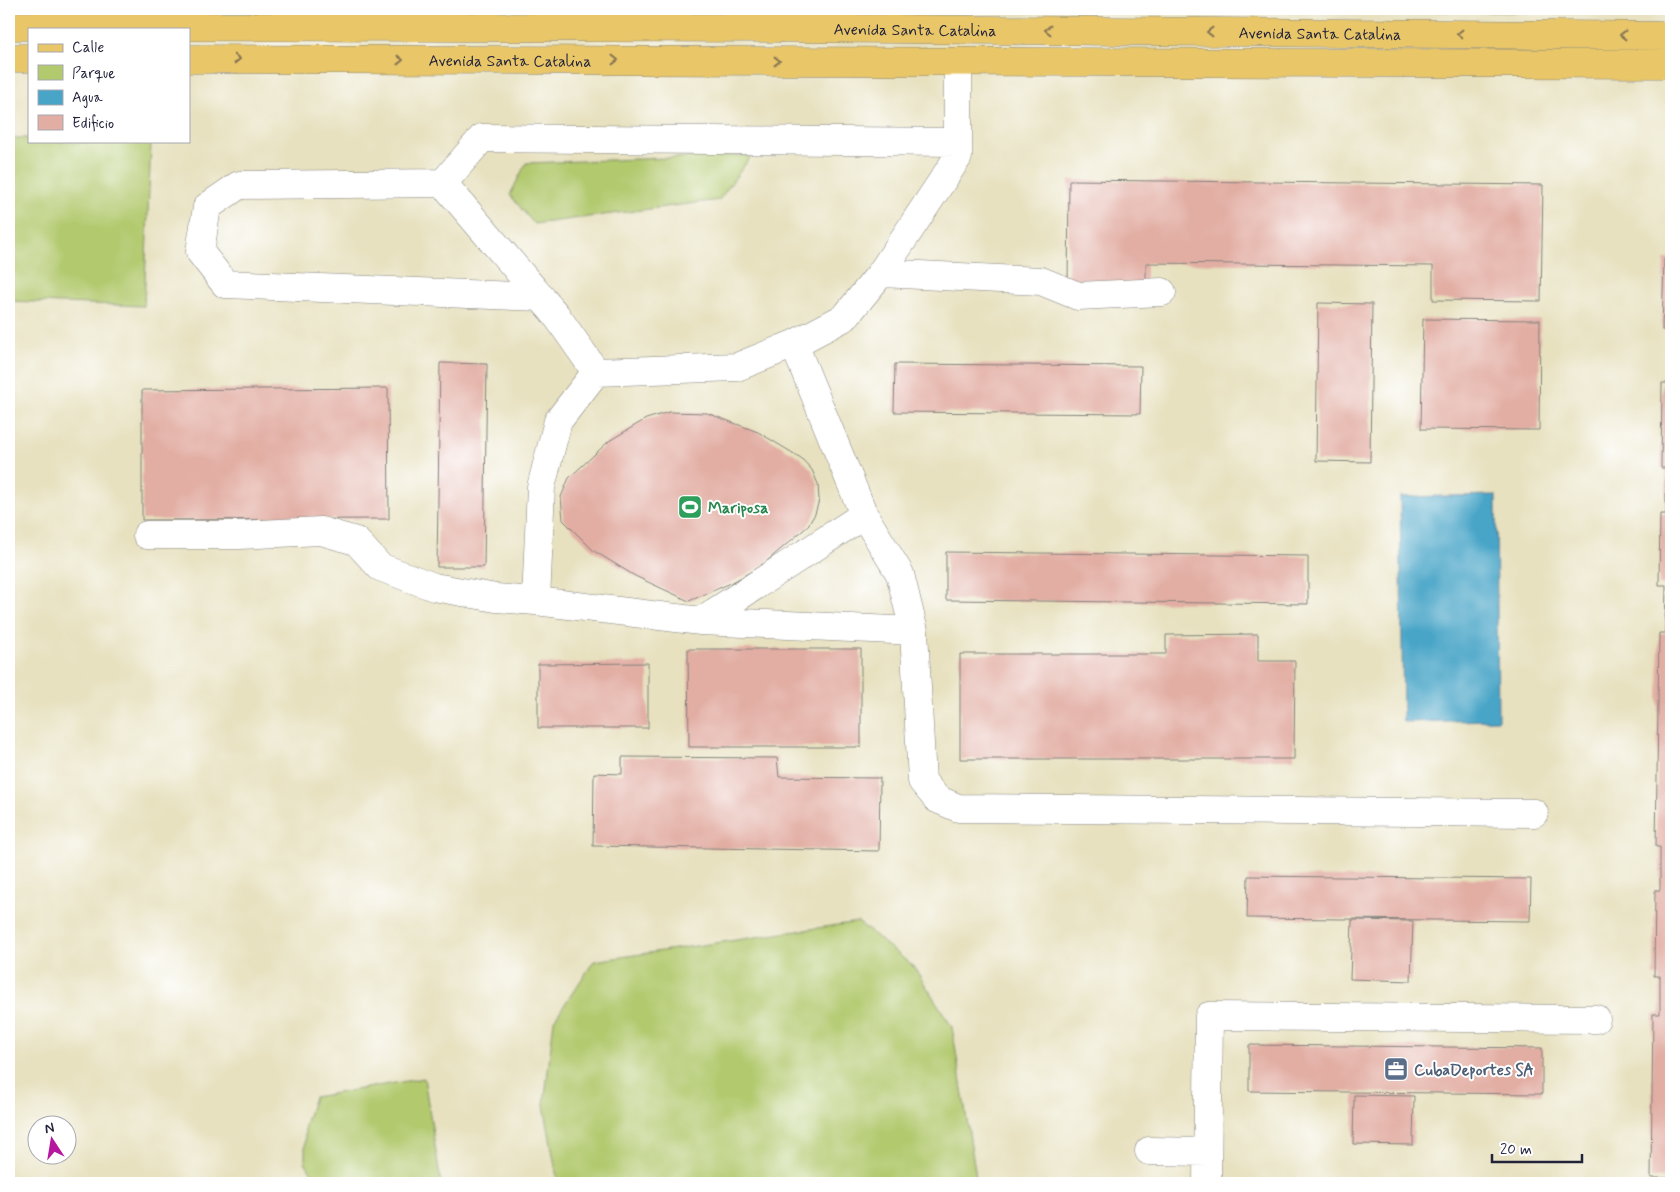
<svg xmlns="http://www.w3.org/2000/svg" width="1680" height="1192" viewBox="0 0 1680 1192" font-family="Mynerve,sans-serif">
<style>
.green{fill:#b2c96e;stroke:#6a7654}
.water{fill:#49a5c7;stroke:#366481}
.building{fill:#e2ada3}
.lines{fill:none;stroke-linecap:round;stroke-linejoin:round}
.minor-casing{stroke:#84827d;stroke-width:29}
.major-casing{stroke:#84827d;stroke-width:29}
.minor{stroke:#fff;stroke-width:28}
.major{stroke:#e9c769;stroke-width:28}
.oneway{stroke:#867452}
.labels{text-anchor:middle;stroke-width:4;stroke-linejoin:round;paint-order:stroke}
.street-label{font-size:16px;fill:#22223b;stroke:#fff}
.leisure-label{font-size:16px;font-weight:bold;fill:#27864d;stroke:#fff;text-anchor:start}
.service-label{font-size:16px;font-weight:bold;fill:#4e5e75;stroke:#fff;text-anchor:start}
</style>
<rect width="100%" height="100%" fill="#fff"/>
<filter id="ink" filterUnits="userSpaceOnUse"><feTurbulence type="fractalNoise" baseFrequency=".02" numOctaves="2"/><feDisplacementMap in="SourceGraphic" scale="10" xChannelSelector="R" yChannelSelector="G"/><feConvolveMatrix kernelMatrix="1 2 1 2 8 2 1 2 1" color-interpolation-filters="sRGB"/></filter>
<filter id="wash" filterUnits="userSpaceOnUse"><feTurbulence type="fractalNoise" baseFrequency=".0096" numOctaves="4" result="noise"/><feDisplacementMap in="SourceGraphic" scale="20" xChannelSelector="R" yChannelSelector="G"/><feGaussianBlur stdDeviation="1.12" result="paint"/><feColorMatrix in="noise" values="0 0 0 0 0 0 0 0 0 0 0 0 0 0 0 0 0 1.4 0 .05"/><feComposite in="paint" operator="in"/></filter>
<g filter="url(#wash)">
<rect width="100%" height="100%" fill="#e7e1bf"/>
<path class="green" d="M1067,9h604v4z
M9,138h20v3l122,2 -7,163 -135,-5z
M752,155l-33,45 -185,24 -24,-29 16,-32z
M858,922l56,45 38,60 25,156h-419l-14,-78 10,-85 40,-59z
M424,1078l17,105h-123l-13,-21v-37l9,-28z"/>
<path class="water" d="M1496,495l2,225 -95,2 -3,-225z"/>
<g id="blocks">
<path class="building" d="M1069,180l474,5 -2,116 -108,-1v-34l-287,-3v23l-78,-1z
M1664,259h7v71h-9z
M1318,303l54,1 -2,158 -54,-1z
M1423,319l117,1 -1,110 -118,-1z
M440,363l47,1 -3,203h-47z
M895,364l246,2 -1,48 -246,-2z
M1662,383h9v795h-20l2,-164h7v-38h-6l1,-86h5v-43h-4l3,-214h6l1,-48h-7l1,-71h6v-46h-5z
M388,388l1,131 -247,1v-130z
M669,412l38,1 51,19 43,26 11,12 6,14 1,16 -4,14 -8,13 -46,39 -30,17 -42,18 -54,-25 -41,-25 -31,-31 -2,-23 8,-19 40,-37 37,-22z
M946,552l362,4v48l-362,-4z
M1258,634v27h37l-1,98h-334v-105h206v-19z
M688,649h173v98h-172z
M648,663v65h-110v-64z
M622,757l155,1 2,19 101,1 -1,73 -286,-5 1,-73 28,1z
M1248,876l283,3 -1,42 -283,-3z
M1352,920l61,1 -2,60 -61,-2z
M1249,1045l293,3v46l-293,-3z
M1354,1095l60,1 -1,49 -60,-1z"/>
</g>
</g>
<g filter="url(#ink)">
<use href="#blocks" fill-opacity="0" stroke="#84827d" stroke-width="1"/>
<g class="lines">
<defs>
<path id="minor" d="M781,28l1,-19
M958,62v95l-77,116 -36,44 -51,27 -57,23 -141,5 -40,-57 -113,-132 39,-45 476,4
M443,183l-204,2 -32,22 -7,45 25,32 316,13
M881,273l160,8 37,15 84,-4
M794,344l70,171 36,59 14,57 8,150 15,18 21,9 576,5
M596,372l-38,49 -17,66 -5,114 165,20 213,10
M147,535h92l82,-4 35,10 24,26 54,20 62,11 40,3
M701,621l163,-106
M1149,1151l58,1
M1207,1183l2,-167 387,3"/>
<g id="major">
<path id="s1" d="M9,26l772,2 890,8"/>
<path d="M9,58h20"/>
<path id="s2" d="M189,59l1482,5"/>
</g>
</defs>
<use href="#minor" class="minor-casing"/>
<use href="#major" class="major-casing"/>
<use href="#minor" class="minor"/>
<use href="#major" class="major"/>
</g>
<defs><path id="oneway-chevron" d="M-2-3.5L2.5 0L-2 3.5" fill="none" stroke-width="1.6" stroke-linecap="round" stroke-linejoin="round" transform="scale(1.25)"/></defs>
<g class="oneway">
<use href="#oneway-chevron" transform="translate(1048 30) rotate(-180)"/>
<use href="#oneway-chevron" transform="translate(1210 32) rotate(-180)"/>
<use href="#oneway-chevron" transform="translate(1460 34) rotate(-180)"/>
<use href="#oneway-chevron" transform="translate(1623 35) rotate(-180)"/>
<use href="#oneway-chevron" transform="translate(237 59)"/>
<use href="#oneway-chevron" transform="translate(400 60)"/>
<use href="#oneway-chevron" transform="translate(615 60)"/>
<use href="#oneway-chevron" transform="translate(777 61)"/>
</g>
</g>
<defs>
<symbol id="stadium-square" viewBox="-11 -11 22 22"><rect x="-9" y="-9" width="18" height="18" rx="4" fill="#2e9e5b" stroke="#fff"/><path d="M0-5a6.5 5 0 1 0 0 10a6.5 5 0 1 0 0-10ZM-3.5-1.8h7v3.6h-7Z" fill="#fff"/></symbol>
<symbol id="office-square" viewBox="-11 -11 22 22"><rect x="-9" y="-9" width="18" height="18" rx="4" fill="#5c6f8a" stroke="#fff"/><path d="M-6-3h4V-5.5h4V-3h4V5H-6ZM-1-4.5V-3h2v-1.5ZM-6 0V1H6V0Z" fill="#fff"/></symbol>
</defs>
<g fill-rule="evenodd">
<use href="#stadium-square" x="676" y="493" width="28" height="28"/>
<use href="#office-square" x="1382" y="1055" width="28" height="28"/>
</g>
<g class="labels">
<g class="street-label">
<text dy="6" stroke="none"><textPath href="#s1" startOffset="906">Avenida Santa Catalina</textPath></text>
<text dy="6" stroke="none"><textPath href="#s1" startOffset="1311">Avenida Santa Catalina</textPath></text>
<text dy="6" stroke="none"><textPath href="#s2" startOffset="321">Avenida Santa Catalina</textPath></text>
</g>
<g class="leisure-label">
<text x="708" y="513">Mariposa</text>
</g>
<g class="service-label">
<text x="1414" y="1075">CubaDeportes SA</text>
</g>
</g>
<rect width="1680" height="1192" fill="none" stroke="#fff" stroke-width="30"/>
<rect x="28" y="28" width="162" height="115" fill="#ffffff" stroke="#a7a7b1"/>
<rect x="38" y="44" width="25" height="8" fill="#e9c769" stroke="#a7a7b1"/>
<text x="72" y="52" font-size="15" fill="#22223b">Calle</text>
<rect x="38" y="65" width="25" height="15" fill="#b2c96e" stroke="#a7a7b1"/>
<text x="72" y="78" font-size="15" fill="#22223b">Parque</text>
<rect x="38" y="90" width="25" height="15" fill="#49a5c7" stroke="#a7a7b1"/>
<text x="72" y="102" font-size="15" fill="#22223b">Agua</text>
<rect x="38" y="115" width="25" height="15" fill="#e2ada3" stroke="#a7a7b1"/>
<text x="72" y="128" font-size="15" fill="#22223b">Edificio</text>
<g transform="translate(52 1140) rotate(348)"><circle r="24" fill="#ffffff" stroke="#a7a7b1"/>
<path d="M0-4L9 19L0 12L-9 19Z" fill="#b5179e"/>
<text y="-8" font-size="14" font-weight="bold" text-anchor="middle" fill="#22223b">N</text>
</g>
<path d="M1492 1154v8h90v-8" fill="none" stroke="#22223b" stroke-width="2.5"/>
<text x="1500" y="1154" font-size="15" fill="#22223b" stroke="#ffffff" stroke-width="4" paint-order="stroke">20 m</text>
</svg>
